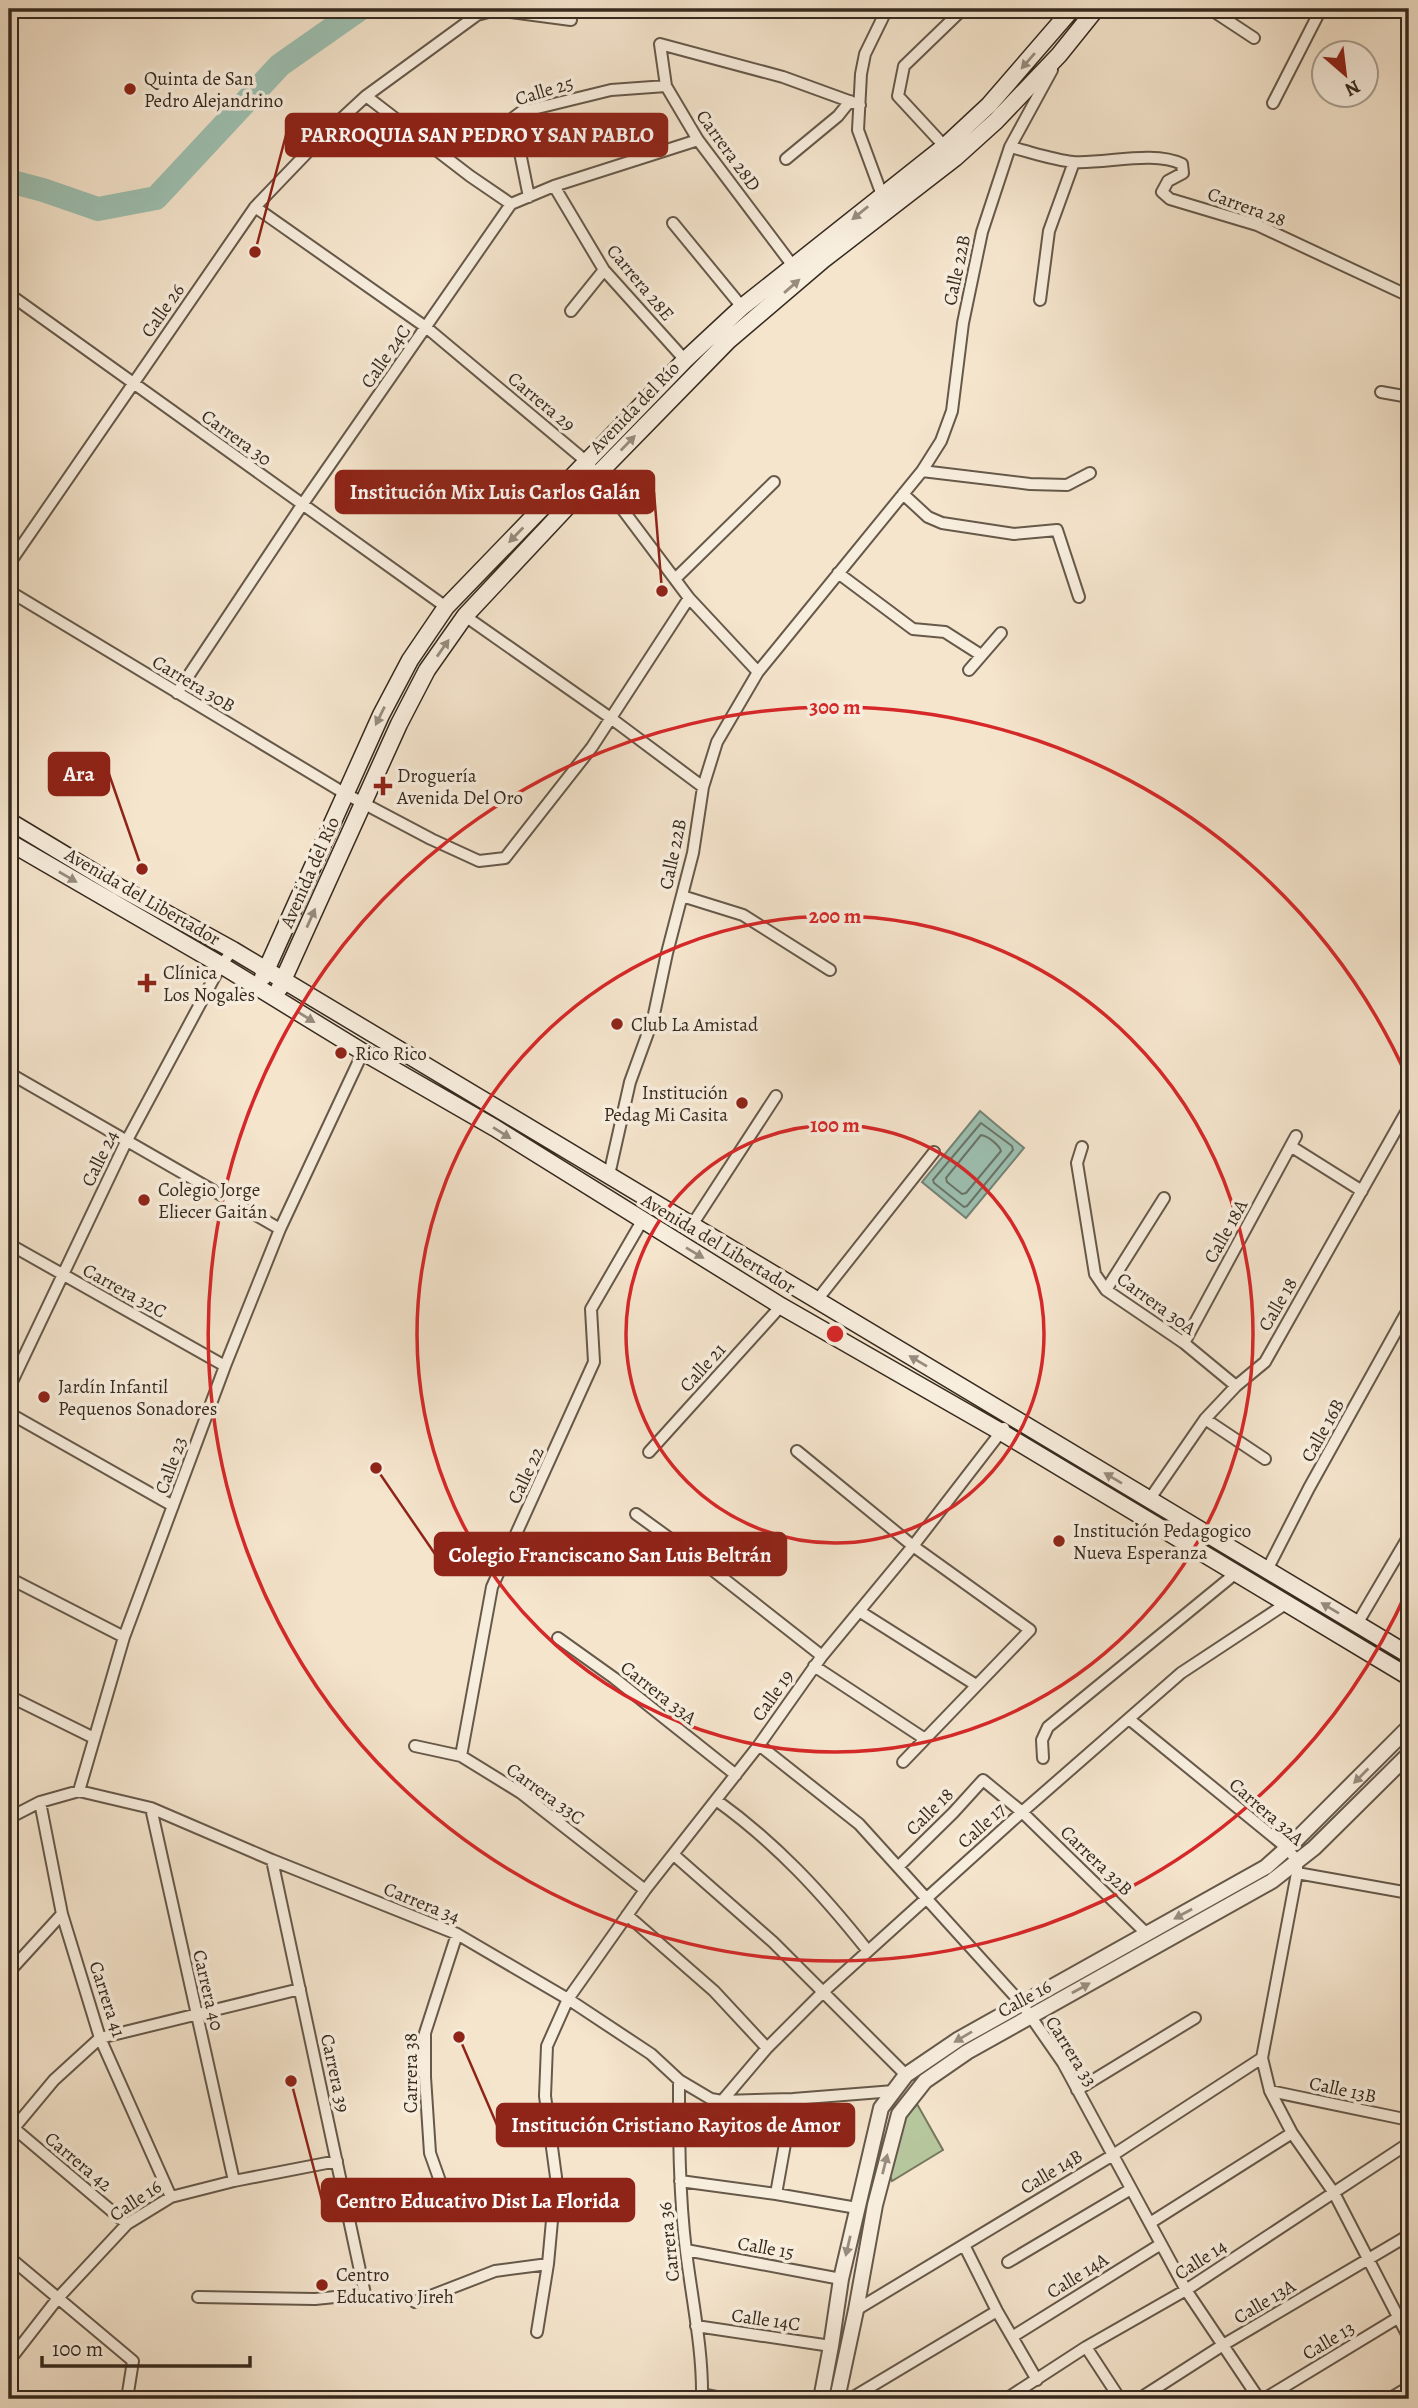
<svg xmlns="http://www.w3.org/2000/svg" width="1418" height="2408" viewBox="0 0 1418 2408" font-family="Alegreya,serif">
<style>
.green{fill:#b6c69d;stroke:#76785e;stroke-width:2}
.water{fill:#9dc0b1;stroke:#748477;stroke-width:2}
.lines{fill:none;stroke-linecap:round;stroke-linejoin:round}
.shore{stroke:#6a7568;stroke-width:2}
.river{stroke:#9dc0b1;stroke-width:24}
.minor-casing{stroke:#66594a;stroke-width:14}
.tertiary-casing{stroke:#66594a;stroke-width:18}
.secondary-casing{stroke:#362a1f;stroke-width:19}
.minor{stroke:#f8eede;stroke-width:10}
.tertiary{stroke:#f8eede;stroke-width:14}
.secondary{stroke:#f8eede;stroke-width:16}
.oneway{fill:#978c7e}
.ring{fill:none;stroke:#d62828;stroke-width:3.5}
.poi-dot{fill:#8f2418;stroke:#f8eede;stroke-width:2.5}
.labels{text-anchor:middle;stroke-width:7;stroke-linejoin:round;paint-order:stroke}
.poi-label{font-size:19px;fill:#362a1f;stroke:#f8eede;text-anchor:start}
.street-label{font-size:19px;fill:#362a1f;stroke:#f8eede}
.centre{fill:#d62828;stroke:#f8eede;stroke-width:3.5}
.ring-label{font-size:21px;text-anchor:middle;font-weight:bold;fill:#d62828;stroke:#f8eede;stroke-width:7;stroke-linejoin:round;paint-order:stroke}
.leader{fill:none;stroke:#8f2418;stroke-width:2.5}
.callout-dot{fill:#8f2418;stroke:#f8eede;stroke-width:2.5}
.callout{fill:#8f2418;stroke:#8f2418;stroke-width:2.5}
.callout-label{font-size:21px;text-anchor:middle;font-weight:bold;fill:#fff}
</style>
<rect width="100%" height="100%" fill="#f5e5cd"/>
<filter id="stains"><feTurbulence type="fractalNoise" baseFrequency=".00286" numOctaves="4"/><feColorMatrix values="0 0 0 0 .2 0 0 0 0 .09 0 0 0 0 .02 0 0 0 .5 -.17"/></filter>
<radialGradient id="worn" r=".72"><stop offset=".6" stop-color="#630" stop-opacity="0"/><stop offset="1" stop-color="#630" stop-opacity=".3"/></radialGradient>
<path class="green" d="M917,2104l26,46 -51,31 -4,-10 15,-50z"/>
<path class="water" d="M980,1111l44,37 -58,70 -44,-36z"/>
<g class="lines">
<path class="shore" d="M981,1123l31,23 1,4 -46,56 -3,1 -30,-24 -1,-3z
M981,1135c7,1 18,10 20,16l-35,42 -4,1 -15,-12 -1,-4z"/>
<path class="river" d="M9,181l34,9 55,19 58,-11 124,-133 80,-56"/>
<defs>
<path id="minor" d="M1210,9l44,29
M366,96l104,80 41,28
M1273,103l48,-94
M1010,147c21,5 43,13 64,15 32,2 79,-12 108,2l1,9 -15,8 -6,11 8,7 87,26 152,71
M947,149l-49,-53 6,-30 59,-57
M786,159l52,-43 12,-15
M554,186l50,84 81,90
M882,195l-24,-65 3,-56 4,-20 22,-45
M529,197l-16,-79 8,-6 90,-22 55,-4
M255,207l172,121 160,134 102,136 69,74
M673,223l69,84
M793,266l-95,-126 -32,-54 -6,-42 123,33 77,28
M9,294l437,313
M1040,300l9,-69 25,-69
M571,311l33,-41
M1381,392l28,5
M922,471l108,13 37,1 23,-12
M903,494l25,23 14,6 72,11 43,-4 22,67
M9,564l246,-357 70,-73 41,-38 111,-81 19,-5 75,10
M838,573l75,56 32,3 36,23
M675,579l99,-97
M9,591l335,202 87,46 48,22 26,-3 87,-111 97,-149
M465,616l147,103 91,68
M969,670l32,-37
M177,693l125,-188 209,-301 43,-18 144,-46
M682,896l61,19 87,55
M9,1073l271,156
M1082,1147l-5,16 18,111 11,16 78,53 52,43
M1292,1147l70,44
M609,1175l21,-93 23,-63 14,-66 26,-100 10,-66 14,-45 41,-70 164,-201 19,-30 11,-30 11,-88 19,-91 28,-85 42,-77
M692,1225l84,-129
M9,1244l216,122
M1106,1290l58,-92
M817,1300l117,-148
M1184,1343l112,-207
M9,1388l117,-246 95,-177 12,-15
M9,1413l164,93
M1205,1419l60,40
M797,1451l116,95 117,84 -127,132
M649,1452l132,-146
M1149,1500l56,-81 31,-33 29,-24 144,-255
M636,1514l69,50 117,92
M1267,1570l42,-82 100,-180
M9,1578l115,59
M859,1611l117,74
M1357,1624l50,-85 2,-12
M558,1638l56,40 122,97
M814,1666l111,73
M9,1696l85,42
M1129,1719l158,129 10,13v12l-35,185 8,33 22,42 42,60 75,145
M759,1745l100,79 163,180 41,59 123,227 73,109
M415,1746l46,10 60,37 124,97
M461,1756l31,-169 102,-225 -3,-53 51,-88
M1043,1758l-1,-18 6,-13 188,-154
M79,1791l45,-154 101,-271 55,-137 83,-177
M716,1800c60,43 106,93 152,151
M40,1802l22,112 38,124 71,159
M151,1808l83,373
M9,1818l31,-16 39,-11 72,17 121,52 185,74 111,65 83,55 28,26 32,19 11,2 71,-2 101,-8
M674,1855l99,87 133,133
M898,1867l55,-54 30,-33 39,32 125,122
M1297,1873l112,20
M627,1915l87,76 53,57
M457,1934l-32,99v44l5,76 16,45 13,9 95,-7
M9,1972l53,-58
M679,2080c0,57 0,114 7,171 6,49 17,99 16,148
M1077,2090l118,-72
M1270,2091l139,29
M722,2101l45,-53 57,-57 198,-179 159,-139 106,-70
M9,2124l118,100
M9,2134l45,-54 46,-42 200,-49
M680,2181l96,13 81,14
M776,2194l17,-95
M1150,2223l142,-90
M964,2245l33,66 40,69
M686,2250l155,29
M9,2257l124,104 -6,38
M1008,2262l123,-73
M198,2297l117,2 50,-5 -93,-434
M415,2302l80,-31 53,-7
M856,2310l257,-155 149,-97
M696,2326l135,20
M537,2332l11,-68 8,-87 -11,-81 2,-50 21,-47 77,-109 114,-145 63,-89 91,-110 91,-118
M1012,2337l149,-93
M1086,2347l34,52
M9,2361l49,-63 69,-74 44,-27 63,-16 103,-20
M702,2394l26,5
M9,2396l4,3
M850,2399l147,-88
M1006,2399l80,-52 100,-57 223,-147
M1139,2399l84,-54 186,-110
M1264,2399l145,-88
M1389,2399l20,-12"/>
<path id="tertiary" d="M821,2399l10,-53 10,-67 40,-171 25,-33 53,-36 307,-172 28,-25 115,-115
M837,2399l19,-89 19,-105 24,-91 26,-33 42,-29 305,-171 42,-33 95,-94"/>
<path id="secondary" d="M9,821l108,65 116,64 1176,705
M9,842l212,123 142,87 132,76 286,178 220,126 408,245
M263,977l118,-262 29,-55 36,-53 239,-247 57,-53 203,-161 44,-41 83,-96
M279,989l120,-265 28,-54 38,-54 132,-141 131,-134 95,-81 132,-102 41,-37 63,-66 37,-46"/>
</defs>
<use href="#minor" class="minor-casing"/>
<use href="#tertiary" class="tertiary-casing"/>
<use href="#secondary" class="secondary-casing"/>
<use href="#minor" class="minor"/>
<use href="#tertiary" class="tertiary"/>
<use href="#secondary" class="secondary"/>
</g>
<defs><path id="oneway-solid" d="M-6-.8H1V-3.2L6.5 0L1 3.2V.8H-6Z" transform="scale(1.75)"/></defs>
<g class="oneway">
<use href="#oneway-solid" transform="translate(1028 61) rotate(131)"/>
<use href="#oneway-solid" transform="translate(860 213) rotate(141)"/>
<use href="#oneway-solid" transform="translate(792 286) rotate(-41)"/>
<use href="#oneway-solid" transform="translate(628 443) rotate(-46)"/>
<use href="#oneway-solid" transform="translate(516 535) rotate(134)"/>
<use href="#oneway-solid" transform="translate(443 648) rotate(-55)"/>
<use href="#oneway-solid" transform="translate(380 716) rotate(116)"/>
<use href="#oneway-solid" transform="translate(68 877) rotate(30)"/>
<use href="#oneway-solid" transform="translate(311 918) rotate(-66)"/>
<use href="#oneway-solid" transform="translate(306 1017) rotate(32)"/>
<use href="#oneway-solid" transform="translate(502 1133) rotate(32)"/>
<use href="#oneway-solid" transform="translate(695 1253) rotate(31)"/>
<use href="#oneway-solid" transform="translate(918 1361) rotate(-149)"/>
<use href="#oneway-solid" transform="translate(1113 1478) rotate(-149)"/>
<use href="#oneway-solid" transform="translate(1330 1608) rotate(-149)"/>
<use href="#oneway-solid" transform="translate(1361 1776) rotate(135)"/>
<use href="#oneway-solid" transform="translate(1183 1914) rotate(151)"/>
<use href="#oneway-solid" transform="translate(1081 1988) rotate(-29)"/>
<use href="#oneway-solid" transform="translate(963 2037) rotate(149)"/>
<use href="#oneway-solid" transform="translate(885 2164) rotate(-76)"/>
<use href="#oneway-solid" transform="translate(848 2246) rotate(103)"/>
</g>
<g class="ring">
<circle cx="835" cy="1334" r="209"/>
<circle cx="835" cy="1334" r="418"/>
<path d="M1408 1589A627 627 0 1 1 1408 1079"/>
</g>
<g class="poi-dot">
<circle cx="130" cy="89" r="7"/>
<path d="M379.5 775.5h7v7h7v7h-7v7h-7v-7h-7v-7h7z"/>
<path d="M143.5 972.5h7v7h7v7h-7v7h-7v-7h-7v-7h7z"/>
<circle cx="617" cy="1024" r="7"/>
<circle cx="341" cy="1053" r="7"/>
<circle cx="742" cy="1103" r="7"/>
<circle cx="144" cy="1200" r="7"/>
<circle cx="44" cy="1397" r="7"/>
<circle cx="1059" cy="1541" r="7"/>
<circle cx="322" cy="2285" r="7"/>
</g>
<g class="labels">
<g class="poi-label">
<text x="144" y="85">Quinta de San<tspan x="144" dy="22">Pedro Alejandrino</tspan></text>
<text x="397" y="782">Droguería<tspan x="397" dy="22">Avenida Del Oro</tspan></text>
<text x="163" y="979">Clínica<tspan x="163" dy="22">Los Nogales</tspan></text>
<text x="631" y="1031">Club La Amistad</text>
<text x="355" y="1060">Rico Rico</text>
<text x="728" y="1099" text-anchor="end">Institución<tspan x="728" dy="22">Pedag Mi Casita</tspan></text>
<text x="158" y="1196">Colegio Jorge<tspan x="158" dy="22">Eliecer Gaitán</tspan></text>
<text x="58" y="1393">Jardín Infantil<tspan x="58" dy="22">Pequenos Sonadores</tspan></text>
<text x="1073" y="1537">Institución Pedagogico<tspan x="1073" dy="22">Nueva Esperanza</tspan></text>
<text x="336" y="2281">Centro<tspan x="336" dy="22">Educativo Jireh</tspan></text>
</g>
<g class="street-label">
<text transform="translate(544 90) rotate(-17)" y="7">Calle 25</text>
<text transform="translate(729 150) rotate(54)" y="7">Carrera 28D</text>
<text transform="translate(1247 206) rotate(20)" y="7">Carrera 28</text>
<text transform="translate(956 270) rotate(-78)" y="7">Calle 22B</text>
<text transform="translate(641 282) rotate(50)" y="7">Carrera 28E</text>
<text transform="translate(162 310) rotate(-55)" y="7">Calle 26</text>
<text transform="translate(385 356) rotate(-55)" y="7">Calle 24C</text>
<text transform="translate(542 401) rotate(40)" y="7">Carrera 29</text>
<text transform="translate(634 407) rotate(-46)" y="7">Avenida del Río</text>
<text transform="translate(237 437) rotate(36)" y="7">Carrera 30</text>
<text transform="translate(194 683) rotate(31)" y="7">Carrera 30B</text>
<text transform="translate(672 854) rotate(-78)" y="7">Calle 22B</text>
<text transform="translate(309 872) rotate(-66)" y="7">Avenida del Río</text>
<text transform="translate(143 896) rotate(30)" y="7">Avenida del Libertador</text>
<text transform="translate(99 1158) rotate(-64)" y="7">Calle 24</text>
<text transform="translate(1225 1231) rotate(-61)" y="7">Calle 18A</text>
<text transform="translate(719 1243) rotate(31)" y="7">Avenida del Libertador</text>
<text transform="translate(125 1290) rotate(29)" y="7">Carrera 32C</text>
<text transform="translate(1157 1303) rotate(36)" y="7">Carrera 30A</text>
<text transform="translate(1277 1304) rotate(-60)" y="7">Calle 18</text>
<text transform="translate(702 1367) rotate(-48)" y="7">Calle 21</text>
<text transform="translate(1322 1430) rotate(-61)" y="7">Calle 16B</text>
<text transform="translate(170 1465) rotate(-70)" y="7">Calle 23</text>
<text transform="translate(525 1475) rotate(-65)" y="7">Calle 22</text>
<text transform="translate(659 1692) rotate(38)" y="7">Carrera 33A</text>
<text transform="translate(772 1695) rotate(-55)" y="7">Calle 19</text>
<text transform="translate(546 1793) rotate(36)" y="7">Carrera 33C</text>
<text transform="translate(929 1811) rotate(-45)" y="7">Calle 18</text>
<text transform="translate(1267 1811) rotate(41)" y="7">Carrera 32A</text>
<text transform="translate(981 1825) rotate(-42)" y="7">Calle 17</text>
<text transform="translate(1097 1860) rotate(44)" y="7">Carrera 32B</text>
<text transform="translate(422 1902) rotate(22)" y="7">Carrera 34</text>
<text transform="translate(209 1990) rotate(77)" y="7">Carrera 40</text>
<text transform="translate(1024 1998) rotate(-29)" y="7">Calle 16</text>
<text transform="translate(108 1999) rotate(72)" y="7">Carrera 41</text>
<text transform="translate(1072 2051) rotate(58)" y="7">Carrera 33</text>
<text transform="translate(336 2073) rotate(78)" y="7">Carrera 39</text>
<text transform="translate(410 2073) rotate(-90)" y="7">Carrera 38</text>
<text transform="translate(1343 2089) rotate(12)" y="7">Calle 13B</text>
<text transform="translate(79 2161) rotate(40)" y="7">Carrera 42</text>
<text transform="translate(1051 2171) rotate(-31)" y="7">Calle 14B</text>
<text transform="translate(135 2200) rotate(-34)" y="7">Calle 16</text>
<text transform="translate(668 2242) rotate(-96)" y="7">Carrera 36</text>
<text transform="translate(766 2247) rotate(10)" y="7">Calle 15</text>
<text transform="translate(1200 2259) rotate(-33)" y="7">Calle 14</text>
<text transform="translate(1077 2275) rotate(-32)" y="7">Calle 14A</text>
<text transform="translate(1264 2301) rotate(-31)" y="7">Calle 13A</text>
<text transform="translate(766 2319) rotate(8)" y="7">Calle 14C</text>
<text transform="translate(1328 2340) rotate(-31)" y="7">Calle 13</text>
</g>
</g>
<circle cx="835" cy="1334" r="10" class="centre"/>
<g class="ring-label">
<text x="835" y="714">300 m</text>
<text x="835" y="923">200 m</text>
<text x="835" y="1132">100 m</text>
</g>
<path class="leader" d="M255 252L286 135M662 591L654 492M142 869L109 774M376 1468L435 1554M459 2037L497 2125M291 2081L322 2200"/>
<g class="callout-dot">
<circle cx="255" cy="252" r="7"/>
<circle cx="662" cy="591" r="7"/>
<circle cx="142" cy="869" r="7"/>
<circle cx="376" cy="1468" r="7"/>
<circle cx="459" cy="2037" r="7"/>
<circle cx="291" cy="2081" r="7"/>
</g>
<g class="callout">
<rect x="286" y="114" width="381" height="42" rx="7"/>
<rect x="336" y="471" width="318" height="42" rx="7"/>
<rect x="49" y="753" width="60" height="42" rx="7"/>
<rect x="435" y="1533" width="351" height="42" rx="7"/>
<rect x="497" y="2104" width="357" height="42" rx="7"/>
<rect x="322" y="2179" width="312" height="42" rx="7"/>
</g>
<g class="callout-label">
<text x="477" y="142">PARROQUIA SAN PEDRO Y SAN PABLO</text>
<text x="495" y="499">Institución Mix Luis Carlos Galán</text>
<text x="79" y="781">Ara</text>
<text x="610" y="1562">Colegio Franciscano San Luis Beltrán</text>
<text x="676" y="2132">Institución Cristiano Rayitos de Amor</text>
<text x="478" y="2208">Centro Educativo Dist La Florida</text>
</g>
<rect width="1418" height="2408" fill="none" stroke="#f5e5cd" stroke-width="35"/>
<rect x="10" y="10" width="1397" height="2387" fill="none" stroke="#362a1f" stroke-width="3.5"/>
<rect x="18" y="18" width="1383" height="2373" fill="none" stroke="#362a1f" stroke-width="2"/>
<g transform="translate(1345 74) rotate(152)"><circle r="33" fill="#f8eede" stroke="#aaa092" stroke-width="2"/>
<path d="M0-5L12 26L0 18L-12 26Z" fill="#8f2418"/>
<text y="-10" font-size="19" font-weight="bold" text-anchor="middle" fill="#362a1f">N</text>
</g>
<path d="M42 2356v10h208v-10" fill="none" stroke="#362a1f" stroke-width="3.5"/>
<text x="52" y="2356" font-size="21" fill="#362a1f" stroke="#f8eede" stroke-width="5" paint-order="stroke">100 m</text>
<rect width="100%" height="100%" filter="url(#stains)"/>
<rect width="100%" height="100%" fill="url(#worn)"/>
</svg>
